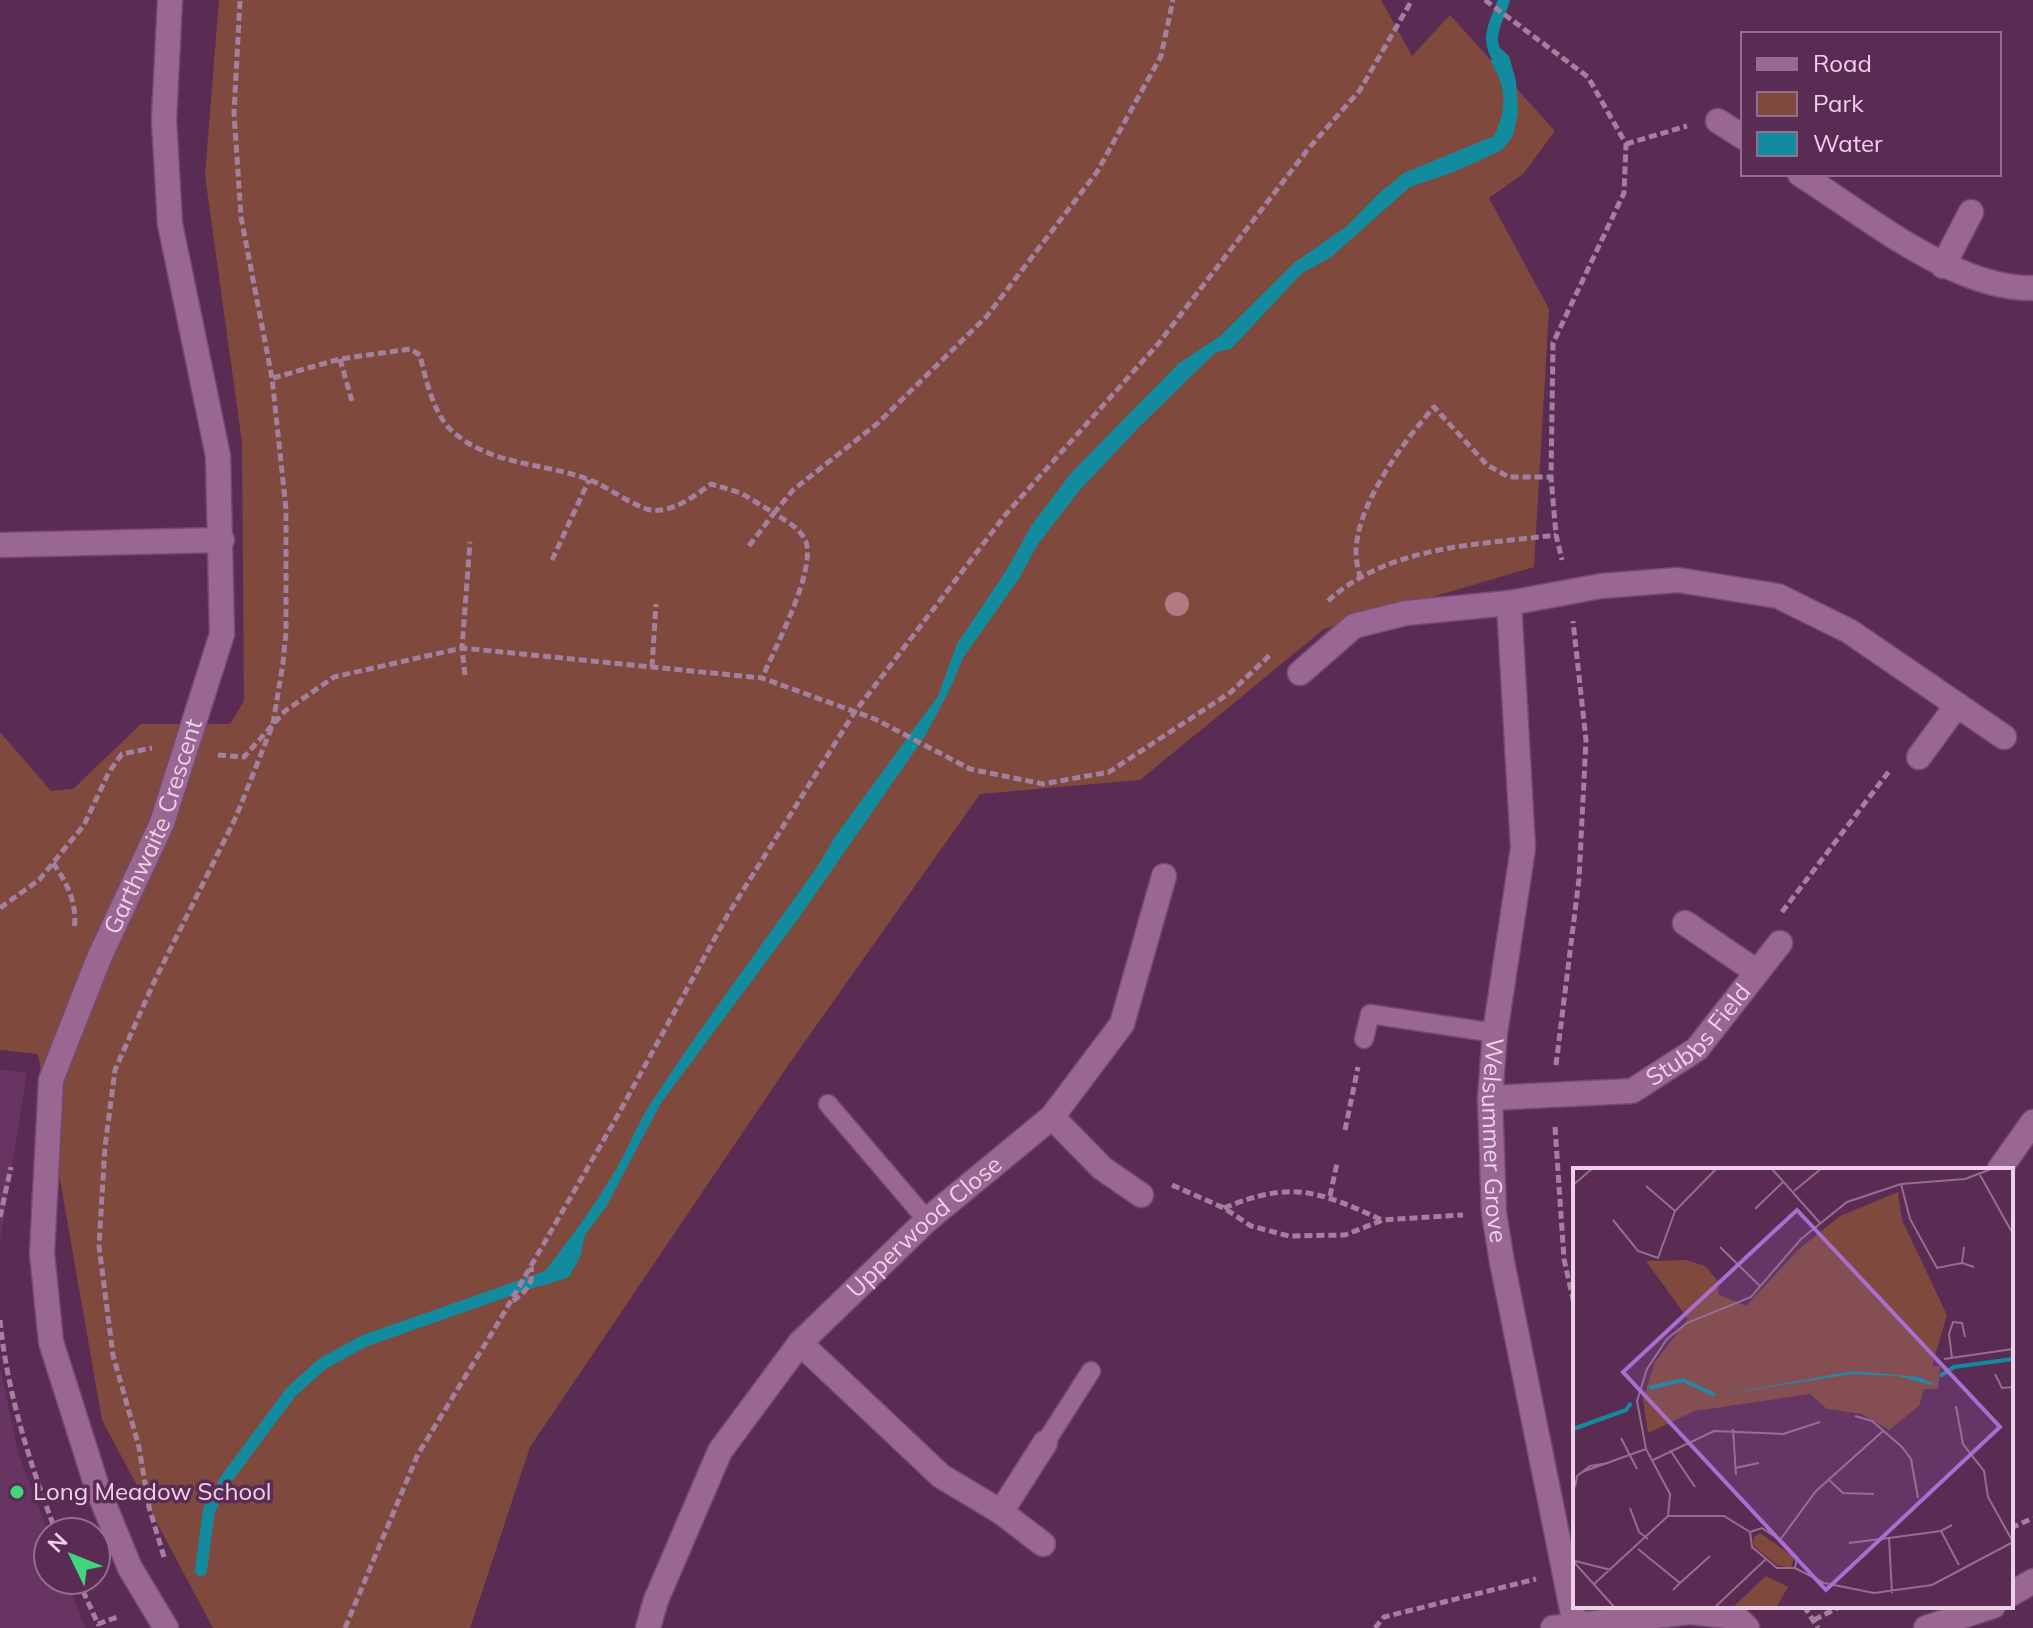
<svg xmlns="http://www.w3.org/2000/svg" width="2033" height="1628" viewBox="0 0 2033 1628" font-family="Mulish,sans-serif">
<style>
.built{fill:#683461}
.green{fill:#7f493e}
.water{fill:#138b9e}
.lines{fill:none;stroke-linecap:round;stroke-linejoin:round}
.stream{stroke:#138b9e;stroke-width:12}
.lane-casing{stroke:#724b6e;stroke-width:21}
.street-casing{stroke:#724b6e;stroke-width:27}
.path{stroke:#a47f9e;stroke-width:5;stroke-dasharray:8 4;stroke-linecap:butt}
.lane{stroke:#9a6792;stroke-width:18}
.street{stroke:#9a6792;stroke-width:24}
.tree{fill:#b17a84}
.poi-dot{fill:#40d77c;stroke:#5a2c54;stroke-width:3}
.labels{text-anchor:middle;stroke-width:7;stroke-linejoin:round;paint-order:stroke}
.street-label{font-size:24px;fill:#eed1e8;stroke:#5a2c54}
.poi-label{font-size:24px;fill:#eed1e8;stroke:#5a2c54;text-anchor:start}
.inset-river{fill:none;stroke:#138b9e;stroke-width:4}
.inset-road{fill:none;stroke:#956e8f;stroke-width:2}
.view{fill:#a96ecf;fill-opacity:0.15;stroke:#a96ecf;stroke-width:4}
.inset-edge{fill:none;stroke:#eed1e8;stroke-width:4}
</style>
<rect width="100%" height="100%" fill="#5a2c54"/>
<path class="built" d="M0,1070l27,2 -27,169z
M0,1367l18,86 30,79v48h19l18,48h-85z"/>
<path class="green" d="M219,0h1162l31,56 38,-41 105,116 -32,43 -34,24 60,111 -15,258 -210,62 -184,151 -160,14 -191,270 -259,383 -60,181h-257l-111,-208 -64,-366 -38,-4v-318l51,59 22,-2 68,-65h89l14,-23 -2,-258 -37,-268z"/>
<path class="water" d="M1500,48l9,8 7,25 2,31 -5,24 -11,14 -48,22 -44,15 -79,70 -30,17 -70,75 -15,3 -78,76 -59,63 -41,53 -20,36 -55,78 -13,31 -25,47 -127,183 -137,184 -55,104 -21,28 -5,22 -11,20 -27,9 -5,-5c27,-34 52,-67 75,-105 14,-22 23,-48 37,-70 54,-83 113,-161 170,-242l15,-26 104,-142 19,-52 49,-73 25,-45 40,-53 107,-109 42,-28 74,-73 53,-37 31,-32 26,-21 90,-37c13,-27 13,-48 -3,-74l2,-10z"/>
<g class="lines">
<path class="stream" d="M1502,63c-19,-24 -7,-37 2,-63
M201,1570l8,-60 18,-32 64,-86 31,-28 42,-23 188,-66"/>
<defs>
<path id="lane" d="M1364,1039l6,-25 125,19
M828,1104l99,116
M1045,1443l46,-72"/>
<g id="street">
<path d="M1718,121l25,16"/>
<path d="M1800,174c65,41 155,116 233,114"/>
<path d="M1943,266l28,-54"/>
<path d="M0,545l222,-5"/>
<path id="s1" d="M1509,603l14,245 -28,185 -5,65 4,115 8,49 73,362"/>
<path d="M1300,673l54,-47 52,-13 103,-10 92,-17 77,-6 100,16 71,35 155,106"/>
<path d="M1919,757l38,-52"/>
<path d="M1685,923l72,49"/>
<path id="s2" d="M1490,1098l142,-7 65,-42 83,-106"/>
<path d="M1052,1117l50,51 39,27"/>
<path d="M1999,1170l34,-48"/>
<path d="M800,1343l141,133 60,36 42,32"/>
<path d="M1001,1512l44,-69"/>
<path d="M2011,1594l22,-13"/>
<path id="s3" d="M166,1628l-36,-60 -32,-78 -47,-148 -9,-89 9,-173 48,-122 63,-135 60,-189 -4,-178 -48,-232 -6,-104 6,-120"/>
<path id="s4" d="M648,1628l8,-28 64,-149 80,-108 127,-123 125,-103 70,-93 42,-148"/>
<path d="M1553,1628l137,-16 46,5 11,11"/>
<path d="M1926,1628l67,-22"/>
</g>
</defs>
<use href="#lane" class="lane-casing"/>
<use href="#street" class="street-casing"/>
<path class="path" d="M1485,0l103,77 38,67 -2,49 -71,150 -2,134 5,58 6,25
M1626,144l61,-18
M340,359l12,42
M273,378l67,-19 70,-10 10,6c5,22 13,56 29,73 38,38 94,34 141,52 16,6 46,28 61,30 21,3 44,-14 60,-26l30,9 33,20 19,-23 85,-67 109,-107 110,-144 64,-116 12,-56
M749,546l25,-33c11,8 27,15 32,29 10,29 -32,108 -44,136
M552,560l37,-80
M1360,579c-1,-9 -4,-17 -4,-25 -1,-48 48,-113 78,-147l53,58 22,12h42
M1328,601c61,-56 150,-56 228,-66
M652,667l4,-63
M465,675l-3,-27 8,-106
M218,755l26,2 41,-46 49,-34 128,-29 300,30 113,41 95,50 73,15 66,-12 122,-80 40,-38
M53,863c14,20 25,41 21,67
M0,908l39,-28 45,-55 25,-53 13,-18 30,-6
M1782,912l108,-142
M1556,1065l23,-186 7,-139 -13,-119
M1555,1127l9,132 11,49
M1345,1130l13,-63
M1172,1185l52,23 27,18 38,10 56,-1 38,-15 80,-5
M1330,1196l7,-33
M1224,1208c68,-28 94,-17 158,12
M0,1217l11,-50
M513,1301c13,-10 21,-17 18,-34
M0,1320c7,73 30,144 56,212
M2011,1528l22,-10
M164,1557l-15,-50 -10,-60 -26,-92 -14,-109 6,-99 10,-77 39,-88 82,-165 37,-93 10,-61 3,-31v-123l-14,-131 -31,-161 -7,-104 6,-113
M78,1580l20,44 22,-8
M1804,1606l14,22
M1814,1620l27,-14
M345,1628l73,-174 80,-131 116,-201 113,-206 127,-203 152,-199 152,-170 151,-196 51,-58 52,-90
M1375,1628l9,-11 152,-38"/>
<use href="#lane" class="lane"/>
<use href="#street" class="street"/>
</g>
<circle class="tree" cx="1177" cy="604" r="12"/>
<circle class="poi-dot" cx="17" cy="1492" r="8"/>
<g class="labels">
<g class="street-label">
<text dy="8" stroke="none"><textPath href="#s3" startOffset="846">Garthwaite Crescent</textPath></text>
<text dy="8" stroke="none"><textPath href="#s2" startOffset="230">Stubbs Field</textPath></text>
<text dy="8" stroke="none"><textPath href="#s1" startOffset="540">Welsummer Grove</textPath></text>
<text dy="8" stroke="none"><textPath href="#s4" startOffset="496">Upperwood Close</textPath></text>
</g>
<g class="poi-label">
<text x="33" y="1500">Long Meadow School</text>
</g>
</g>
<g transform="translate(1573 1168)">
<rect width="440" height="440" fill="#5a2c54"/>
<path d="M325,24l4,28 45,95 -15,51h8l-2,23h-14l-5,17 -30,24 -27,-16 -35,-5 -17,-15 -115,17 -47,22 -5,-34 12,-37 33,-43 -42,-58 40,-1 19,6 14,16 -1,12 28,12 53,-57 41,-33zM187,365l34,24 -3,11 -14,-3 -23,-19 -1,-8zM193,408l22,11 -12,21h-44z" fill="#7f493e"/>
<path d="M280,203l66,6 13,6 10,-6 -11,8 -33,-9 -46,-2 -138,22z" fill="#138b9e"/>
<path class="inset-river" d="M367,208l14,-9 59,-8M76,220l34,-8 32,15M0,261l53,-19 5,-7"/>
<path class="inset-road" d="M198,0l49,55M407,7l33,59M328,16l9,35 27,49 25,-5M0,17l20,-17M73,18l29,25M221,23l28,-23M182,41l29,-28M40,52l25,31 20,7 17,-47 42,-43M147,79l41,40M391,79l-2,16 12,4M379,190l-3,-24 4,-12 9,1 3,14M371,191l69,-10M422,206l7,14 11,-1M383,238l7,38 21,27 4,26 25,45M282,248l17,5 30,26 9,12 7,39M160,261l3,46M48,270l16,31M97,282l25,37M80,292l61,-29 69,3 37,-12M162,300l24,-5M9,304l64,-23M255,311l15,14 31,1M2,319l2,-11 13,-10 19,-3M57,340l9,24 9,7M95,348h56l26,16M379,357l-11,6 18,34M316,370l52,-7M207,372l36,-49 67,-60M276,375l40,-5 3,55M65,381l42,34 -7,7M0,393l42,47M2,393l36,9M222,400l2,-11 -17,-17 -18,-12 -12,4 2,15 25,21h18l29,15 50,10 58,-8 81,-43M107,415l30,-27M21,416l74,-68 2,-22 -24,-45 -9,-48 10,-32 20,-30 20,-16 64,-26 50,-58 46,-37 54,-18 64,-5 29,-11M141,440l52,-49"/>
<path class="view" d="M224,42l203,217 -174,163 -203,-218z"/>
<rect width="440" height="440" class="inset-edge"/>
</g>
<rect x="1741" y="32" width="260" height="144" fill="#5a2c54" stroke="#956e8f" stroke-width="2"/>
<rect x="1757" y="58" width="40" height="12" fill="#9a6792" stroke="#956e8f" stroke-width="2"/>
<text x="1813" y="72" font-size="24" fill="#eed1e8">Road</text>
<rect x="1757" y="92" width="40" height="24" fill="#7f493e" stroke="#956e8f" stroke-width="2"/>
<text x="1813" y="112" font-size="24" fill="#eed1e8">Park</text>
<rect x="1757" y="132" width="40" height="24" fill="#138b9e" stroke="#956e8f" stroke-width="2"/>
<text x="1813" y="152" font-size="24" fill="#eed1e8">Water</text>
<g transform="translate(72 1556) rotate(313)"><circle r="38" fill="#5a2c54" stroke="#956e8f" stroke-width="2"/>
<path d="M0-6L14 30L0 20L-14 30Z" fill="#40d77c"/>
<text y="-12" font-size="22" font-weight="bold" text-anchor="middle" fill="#eed1e8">N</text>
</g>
</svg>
